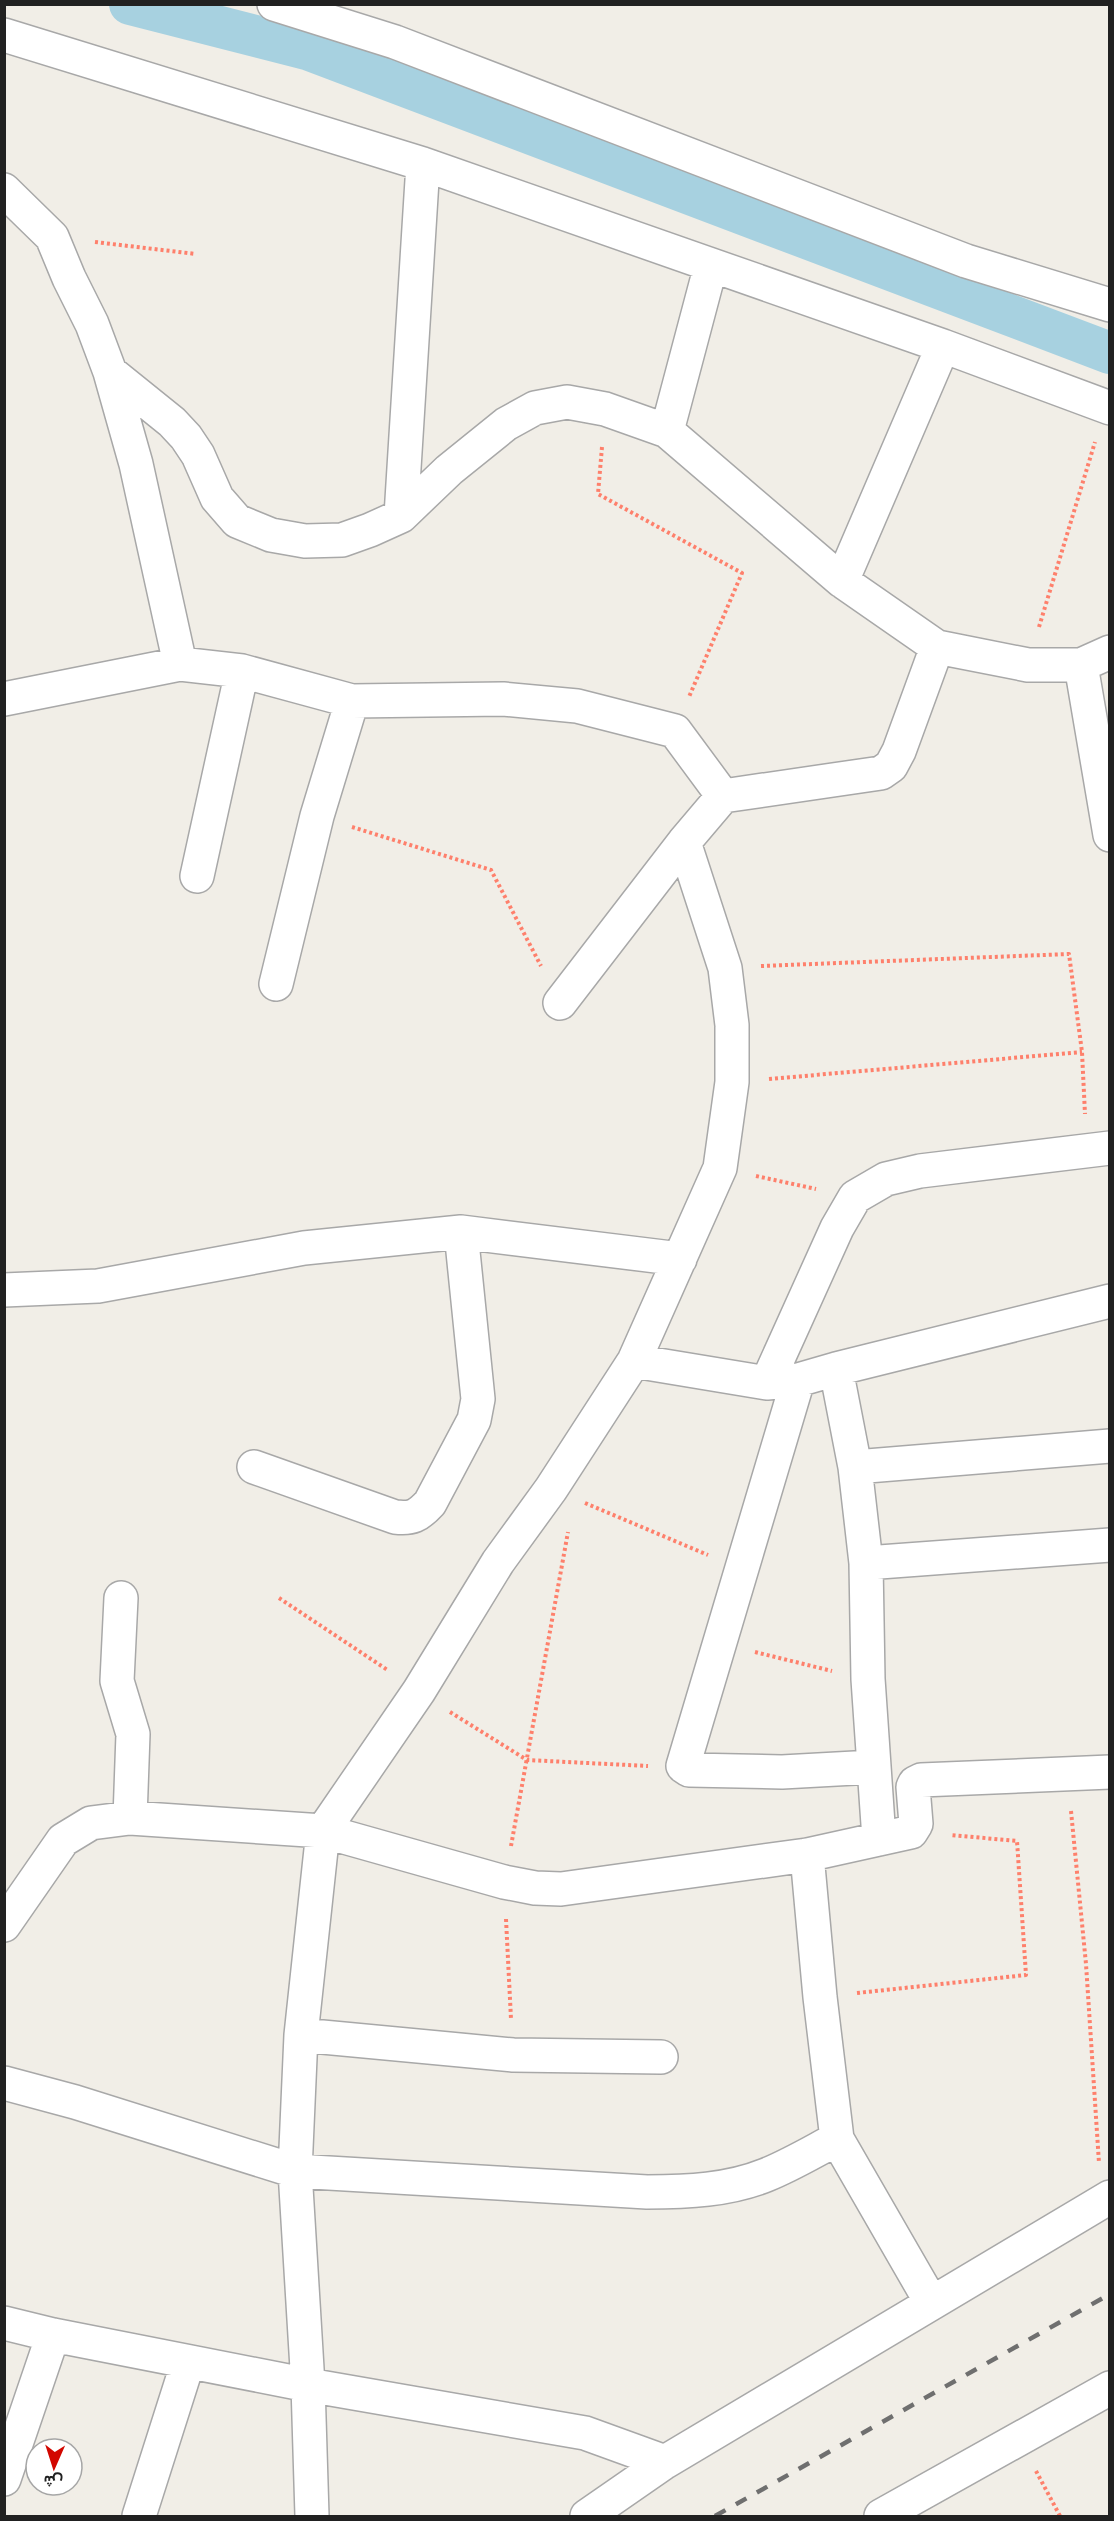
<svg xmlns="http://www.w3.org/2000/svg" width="1114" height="2521" viewBox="0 0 1114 2521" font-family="'Nunito Sans',Vazirmatn,sans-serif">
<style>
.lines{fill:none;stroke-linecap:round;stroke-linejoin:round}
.canal{stroke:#a7d1e0;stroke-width:42}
.minor-casing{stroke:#a8a8a8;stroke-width:36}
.path{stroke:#fe806c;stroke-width:4;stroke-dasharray:3 3;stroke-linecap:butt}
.minor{stroke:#fff;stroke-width:33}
.rail{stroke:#6f6f6f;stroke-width:4.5;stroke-dasharray:12 12;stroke-linecap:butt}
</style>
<rect width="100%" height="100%" fill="#f1eee7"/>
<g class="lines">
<path class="canal" d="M130,4l180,46 800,303"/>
<defs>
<path id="minor" d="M274,4l121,38 571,219 144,44
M4,35l419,129 520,182
M4,190l48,47 17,41 23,46 18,48 26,92 44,200
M110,372l62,50 14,15 12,18 19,43 20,23 34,14 34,6 37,-1 28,-10 31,-14 48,-46 57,-46 29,-16 32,-6 38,7 62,22 175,150 95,66 91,18h53l29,-13
M667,431l44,-166
M401,516l22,-352
M842,581l101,-235 167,62
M1081,665l29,170
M4,699l176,-35 62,7 110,30 151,-2 74,7 98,25 48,65
M197,876l45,-205
M276,984l41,-168 35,-115
M560,1003l124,-161 39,-46 158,-23 10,-7 8,-15 38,-104
M4,1290l94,-4 206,-38 157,-16 219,27
M634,1361l133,22 31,-3 38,-11 274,-68
M836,1369l19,98 11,96 2,116 11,160
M798,1380l-115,386 6,4 93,2 91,-5
M767,1383l70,-155 18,-31 31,-18 34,-8 190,-23
M254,1467l141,50c17,2 23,-1 35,-14l44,-83 4,-21 -17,-167
M855,1467l255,-21
M866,1563l244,-18
M121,1598l-4,83 16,53 -3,84
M807,1855l13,142 17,142 94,163
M4,1925l59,-85 28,-17 39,-5 193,13 181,51 31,6 26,1 246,-34 104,-23 5,-8 -3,-37 2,-4 6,-3 189,-8
M301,2035l212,20 148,2
M4,2083l71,19 220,69 352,21c40,0 82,-2 119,-17 25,-10 48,-24 71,-36
M4,2323l49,12 255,50 277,48 80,29 -78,54
M665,2462l445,-265
M4,2479l49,-144
M139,2516l49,-154
M312,2516l-4,-131 -13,-214 6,-136 22,-204 96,-140 79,-129 53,-73 83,-128 86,-193 12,-86v-57l-7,-57 -41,-126
M881,2516l229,-128"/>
</defs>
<use href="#minor" class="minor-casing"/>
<path class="path" d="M95,242l101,12
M602,447l-4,47 144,79 -53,124
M1039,627l56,-185
M352,827l139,43 50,96
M761,966l308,-12 13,98 3,62
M769,1079l313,-27
M756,1176l60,13
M585,1503l123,52
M279,1598l110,73
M755,1652l77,19
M450,1712l77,48 121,6
M1071,1811l15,153 13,199
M511,1846l57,-314
M506,1919l5,100
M857,1993l169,-18 -9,-134 -66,-6
M1036,2471l24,45"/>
<use href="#minor" class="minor"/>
<path class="rail" d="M715,2516l395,-222"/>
</g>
<rect width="1114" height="2521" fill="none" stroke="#212121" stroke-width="12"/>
<g transform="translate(54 2467) rotate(183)"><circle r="28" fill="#ffffff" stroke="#a6a6a6" stroke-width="1.5"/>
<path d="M0-4.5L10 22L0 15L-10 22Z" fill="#d20700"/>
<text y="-9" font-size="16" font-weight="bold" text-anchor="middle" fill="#212121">ش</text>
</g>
</svg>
